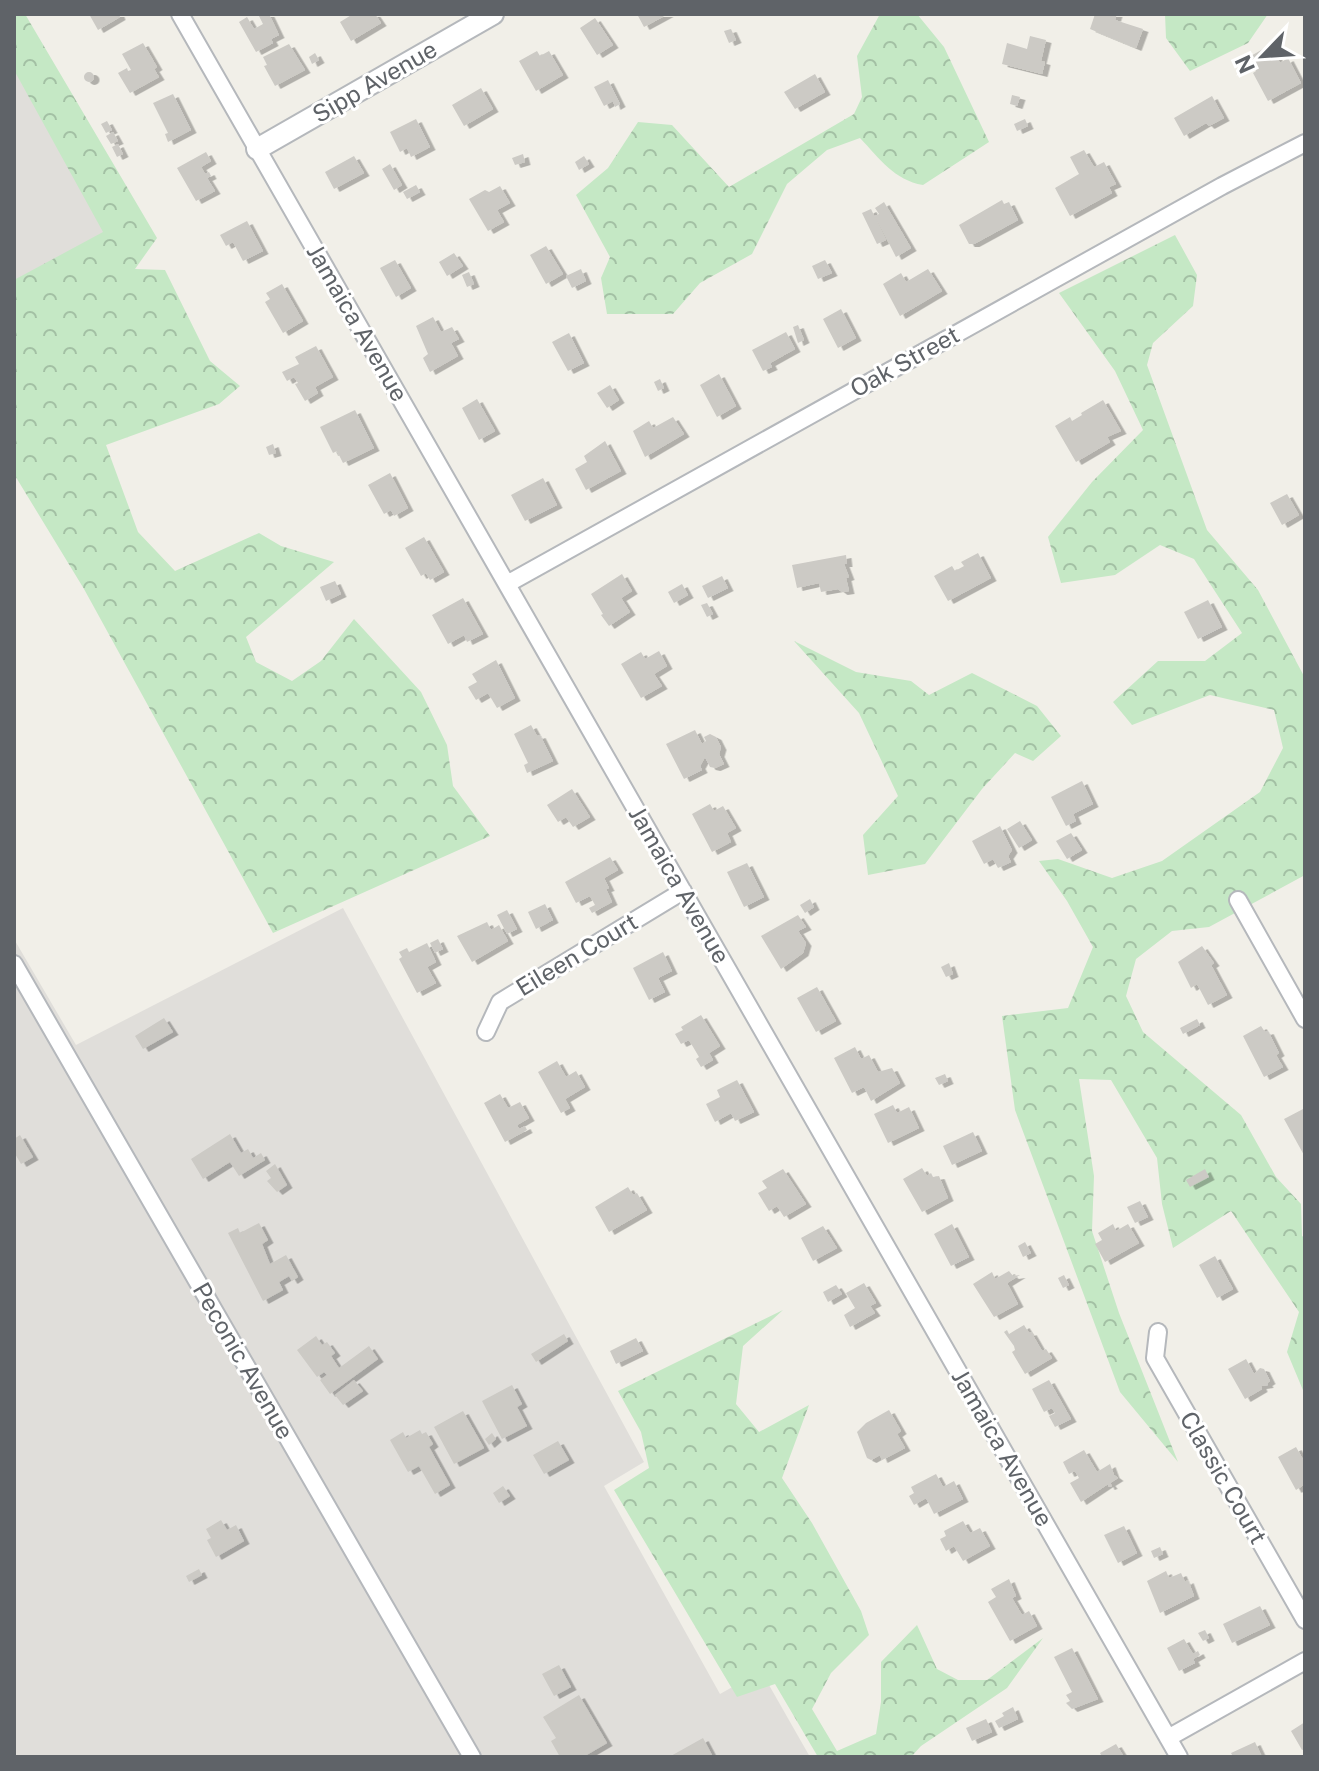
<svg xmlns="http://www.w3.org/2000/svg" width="1319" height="1771" viewBox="0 0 1319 1771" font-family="'Public Sans',sans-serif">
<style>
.industrial{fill:#e0deda}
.forest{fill:url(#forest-crowns)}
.building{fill:#cccac5;filter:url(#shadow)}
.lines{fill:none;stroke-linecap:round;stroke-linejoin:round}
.minor-casing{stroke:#b5b8bc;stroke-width:20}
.tertiary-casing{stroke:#b5b8bc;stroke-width:24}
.minor{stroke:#fff;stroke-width:16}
.tertiary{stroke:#fff;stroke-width:20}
.labels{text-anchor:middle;stroke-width:6;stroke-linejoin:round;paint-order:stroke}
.street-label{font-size:24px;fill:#5f6368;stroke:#fff}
</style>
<defs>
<pattern id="forest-crowns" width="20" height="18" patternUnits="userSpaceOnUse" patternTransform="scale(2)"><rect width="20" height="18" fill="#c5e8c5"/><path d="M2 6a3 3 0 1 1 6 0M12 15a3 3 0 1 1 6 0" fill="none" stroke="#a3c0a4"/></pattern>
<filter id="shadow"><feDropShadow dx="5.5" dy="3" stdDeviation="0" flood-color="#0004"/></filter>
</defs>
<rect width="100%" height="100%" fill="#f1efe8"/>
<path class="industrial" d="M14,53l109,190 -109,60z
M343,908l301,554 -40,24 116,208 41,-23 49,86h-796v-818l62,106z"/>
<path class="forest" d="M14,14h11l132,224 -22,31 30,1 45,91 30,25 -21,18 -113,41 32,87 37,39 84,-38 22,13 53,16 -88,75 10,25 36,19 29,-20 33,-42 67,73 26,53 6,41 37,50 -217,97 -189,-344 -70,-115v-194l89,-48 -89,-162z
M880,14h37l27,33 45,95 -66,43c-29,-5 -43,-26 -63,-47l-33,12 -40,34 -35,70 -52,29 -27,31h-66l-6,-36 9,-21 -34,-62 32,-27 30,-46 34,3 57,62 125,-73 8,-17 -5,-41z
M1165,14h103l-20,29 -58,28 -24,-33z
M1175,235l22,40 -4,31 -40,37 -6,22 60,165 51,60 47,88v197l-96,52 -37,4 -36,28 -10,37 17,36 98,83 35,62 25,27 1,32 3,2v157l-18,-43 12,-40 -68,-101 -58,37 -11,-44 -5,-46 -46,-78 -32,-1 15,97 -2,55 27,82 59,149 -58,-70 -105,-282 -13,-94 66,-8 25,-61 -26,-46 -28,-40 19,-2 54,19 50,-17 98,-69 23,-44 -9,-38 -64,-15 -78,30 -19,-23 45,-41h47l37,-28 -48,-74 -34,-14 -45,30 -54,8 -13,-46 44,-55 51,-52 -28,-59 -56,-78z
M794,641l62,31 55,9 18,14 43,-22 65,33 24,30 -28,25 -18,-8 -33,36 -57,75 -57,11 -5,-40 35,-39 -39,-83z
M783,1310l-40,36 -7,58 23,28 50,-27 -27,73 30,45 49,88 8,24 -38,38 -19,36 25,42 39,-17 5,-32v-40l36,-37 20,44 21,11h29l56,-42 -36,50 -86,58 -10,11h-93l-43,-73 -38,13 -123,-207 35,-22 -8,-36 -23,-41z"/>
<path class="building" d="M89,14h30l1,3 -22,13z
M258,14h11l10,21 -8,4 2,4 -17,9 -17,-30 8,-5 7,12 9,-5z
M353,14h22l6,9 -30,18 -11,-19z
M637,14h31l-24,13z
M1095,14h22l-2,6 28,9 -7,19 -46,-19z
M595,18l18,27 -16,10 -17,-27z
M731,29l5,11 -7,3 -5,-12z
M1030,36l16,4 -5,21 4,1 -3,12 -40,-10 5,-21 20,6z
M143,43l14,24 -3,2 5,8 -29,16 -12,-20 9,-5 1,3 3,-1 -9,-16z
M289,44l16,26 -30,16 -11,-20 3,-1 -4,-8z
M1270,45l10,18 8,-5 13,25 -33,18 -15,-28 3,-2 -7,-14z
M537,51l3,5 9,-5 14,24 -27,16 -17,-30z
M315,53l4,7 -7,4 -3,-7z
M84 77a5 5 0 1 1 10 0a5 5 0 1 1-10 0Z
M815,74l10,18 -30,17 -11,-17z
M608,80l12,24 -5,3 -2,-6 -9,5 -10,-19z
M481,88l12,21 -29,17 -12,-21z
M173,94l18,36 -23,12 -3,-8 3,-1 -15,-30z
M1012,95l8,2 -3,9 -7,-2z
M1212,96l12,22 -15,8 -3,-3 -22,13 -10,-18z
M416,119l14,28 -19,10 -4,-9 -7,4 -10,-20z
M1025,119l3,7 -11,5 -3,-7z
M107,121l5,9 -6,3 -5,-9z
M113,132l5,9 -7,3 -5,-8z
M118,144l5,10 -6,3 -5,-10z
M1084,150l10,17 10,-5 12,22 -7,3 3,6 -42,23 -15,-28 24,-14 -9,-17z
M206,152l5,9 -10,6 4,7 4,-2 2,4 -4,2 8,13 -19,10 -19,-33z
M523,154l2,8 -10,3 -3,-7z
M354,156l10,17 -30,16 -9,-17z
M584,156l5,8 -10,6 -4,-8z
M390,164l12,21 -8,5 -12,-21z
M416,185l4,7 -13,7 -4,-7z
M500,186l10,17 -13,7 7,12 -16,9 -19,-32 16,-9 4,2z
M1002,200l2,4 5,-2 9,18 -44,24h-5l-10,-19z
M884,202l27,46 -15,9 -21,-41 4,-2 -4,-6z
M871,209l15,31 -9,4 -15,-31z
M247,221l16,30 -20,10 -10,-19 -7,4 -6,-11z
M546,246l17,28 -17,10 -16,-29z
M454,253l9,13 -16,10 -8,-14z
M395,260l16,28 -15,9 -16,-29z
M825,260l7,13 -14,6 -6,-13z
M581,269l5,12 -14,7 -6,-12z
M928,269l14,22 -42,25 -17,-32 18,-11 5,9z
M469,272l5,12 -7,3 -5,-12z
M282,284l21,37 -20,12 -18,-31 5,-3 -4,-6z
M841,309l15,29 -18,10 -15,-29z
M433,317l8,15 11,-5 7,12 -8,4 7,13 -28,16 -7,-14 5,-4 -12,-28z
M798,325l6,15 -6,3 -5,-16z
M786,332l9,17 -25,14 2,4 -9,4 -11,-21z
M569,333l15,30 -16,8 -16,-29z
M316,346l17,31 -18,10 3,6 -13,8 -10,-17 3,-1 -4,-6 -7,4 -5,-9 17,-8 -4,-7z
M719,374l17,32 -19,11 -17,-32z
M660,379l4,9 -6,3 -4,-9z
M610,385l9,15 -12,8 -10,-15z
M477,399l18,32 -16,9 -17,-32z
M1103,400l18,31 -14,6 3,5 -34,20 -21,-36 15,-9 2,4 10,-6 -1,-2z
M355,410l19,38 -31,15 -6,-12 -4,2 -13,-26z
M673,417l11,17 -39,23 -12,-26 16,-10 4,7z
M605,441l16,30 -35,19 -11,-21 12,-7 -3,-6z
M273,444l3,9 -7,2 -3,-8z
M390,473l18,35 -14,8 -3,-6 -7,4 -16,-29z
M543,478l14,27 -32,16 -14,-26z
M1287,494l12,21 -17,10 -12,-22z
M424,537l20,35 -14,8 -4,-7 -5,3 -16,-28z
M978,553l13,25 -43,23 -14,-25 18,-10 3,5 9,-5 -3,-4z
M846,555l1,9h-3l5,13 -3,1 3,13 -7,1 -4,-3 -17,3 -2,-9 -22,5 -5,-23z
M622,574l10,17 -11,7 9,14 -21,14 -8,-11 2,-1 -12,-20z
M722,576l6,12 -20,10 -6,-12z
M335,581l6,13 -15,7 -6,-14z
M682,584l6,11 -14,8 -6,-11z
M463,598l20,36 -16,8 -3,-7 -16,9 -16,-29z
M1208,600l14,27 -24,12 -14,-27z
M707,603l6,11 -6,3 -6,-12z
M659,651l8,15 -13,8 8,12 -21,12 -20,-34 20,-12 4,7z
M496,660l19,38 -18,10 -9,-15 -12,7 -8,-13 9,-5 -5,-8z
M531,725l6,11 3,-1 13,26 -26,12 -3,-8 4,-2 -14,-29z
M695,730l7,14 4,-3 -2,-4 6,-3 6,3 5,10 -2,7 5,10 -9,4 -5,-1 -5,-10 -5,9 2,4 -18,9 -18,-35z
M1082,781l11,23 -20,10 3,7 -10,5 -15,-29z
M572,789l18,28 -17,10 -7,-10 -8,5 -11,-17z
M710,804l4,7 9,-5 13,22 -9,5 4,9 -19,10 -20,-38z
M1020,821l12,19 -13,8 -12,-19z
M1000,826l12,24 -4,6 3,6 -13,6 -5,-9 -9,5 -12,-23z
M1071,833l11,17 -15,9 -11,-18z
M610,857l8,13 -14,8 5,10 -3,1 6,13 -20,11 -3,-5 6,-3 -5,-9 -14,7 -11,-21z
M747,863l17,34 -20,10 -17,-35z
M810,899l4,8 -9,6 -5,-8z
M545,904l8,16 -17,9 -8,-17z
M507,910l10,19 -10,5 -10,-19z
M798,915l8,12 -8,4 8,12 -3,10 -22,16 -20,-33z
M487,922l4,8 8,-5 9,16 -36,21 -15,-26z
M438,939l5,10 -8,4 -5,-10z
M427,943l9,19 -9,5 9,16 -19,10 -18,-34 3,-2 -3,-5 8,-4 2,4z
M1202,946l12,17 -3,2 16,30 -19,10 -11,-21 -6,4 -13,-26z
M663,952l9,19 -14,7 7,14 -16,8 -16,-32z
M949,963l4,11 -7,3 -5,-10z
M817,987l19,34 -20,11 -19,-34z
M701,1015l19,31 -11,7 4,7 -12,7 -5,-8 3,-2 -10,-17 -8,4 -6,-10 8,-4 -2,-3z
M164,1018l9,14 -30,17 -8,-13z
M1197,1019l3,6 -17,9 -3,-6z
M1261,1026l4,6 3,-1 11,22 -3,2 7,12 -19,10 -21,-41z
M855,1047l6,12 8,-4 9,17 14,-4 8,15 -29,18 -7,-14 -12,6 -18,-35z
M557,1061l9,16 10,-6 9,16 -20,12 5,9 -9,5 -23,-41z
M945,1074l3,7 -9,4 -4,-7z
M737,1080l17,32 -19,9 -4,-8 -16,9 -9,-18 14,-7 -3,-7z
M500,1094l8,14 12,-6 9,16 -12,7 2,4 6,-3 2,4 -22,12 -21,-39z
M893,1105l4,8 12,-6 10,21 -31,15 -14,-29z
M1305,1108v49l-21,-38z
M973,1132l9,19 -30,14 -9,-19z
M230,1134l11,19 7,-4 5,9 8,-5 4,7 -26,16 -9,-14 -27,17 -12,-20z
M20,1135l13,22 -12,7 -7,-12v-13z
M275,1164l12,21 -10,7 -10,-11 4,-3 -5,-7z
M922,1168l5,8 4,-3 2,4 6,-1 9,22 -26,14 -19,-33z
M783,1169l23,35 -22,13 -7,-11 -8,5 -11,-18 9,-5 -5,-7z
M1205,1169l4,8 -19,10 -4,-7z
M628,1187l5,8 4,-2 10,17 -38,22 -14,-25z
M1140,1201l8,16 -13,6 -8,-16z
M259,1223l9,17 -6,4 8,20 16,-9 12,22 -6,4 -3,-5 -10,6 4,8 -20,11 -35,-68 10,-5 2,5z
M952,1224l17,33 -18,9 -17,-32z
M1113,1224l3,7 12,-7 11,19 -34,19 -10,-18 7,-4 -4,-7z
M823,1226l14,22 -24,13 -12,-23z
M1025,1242l6,11 -8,4 -5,-11z
M1215,1256l18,33 -16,9 -18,-33z
M1009,1271l4,5 7,-1 -13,8 11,21 -24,13 -21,-33 19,-12 3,7z
M1064,1275l5,10 -6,3 -5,-10z
M864,1283l12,20 -6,3 5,7 -25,14 -6,-12 11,-7 -9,-15z
M836,1285l6,9 -14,8 -5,-10z
M1024,1325l5,8 2,-1 11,19 4,-2 6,9 -27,16 -13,-22 3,-2 -1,-4 -10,-14 3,-2 2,4z
M564,1334l4,7 -32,21 -5,-8z
M316,1336l6,9 5,-3 8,11 -4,3 8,12 30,-22 9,13 -48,35 -10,-14 7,-5 -3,-3 -7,5 -20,-27z
M636,1338l7,13 -27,13 -6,-13z
M1246,1359l8,15 6,-6 4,1 6,12 -3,2 1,2 -7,1 1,3 -17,10 -17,-30z
M354,1380l9,11 -20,14 -8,-10z
M1049,1380l22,39 -16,8 -6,-11 6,-3 -3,-5 -8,4 -12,-23z
M512,1385l10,19 -5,3 10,19 -25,13 -20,-38z
M889,1410l12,21 -4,3 8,14 -23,12 -2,-5 -9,5 -4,-2 -10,-26 9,-9z
M463,1411l21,37 -30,16 -20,-37z
M420,1430l2,4 4,-2 7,12 -4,3 21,38 -15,9 -16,-28 -11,6 -18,-32 13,-8 3,6z
M492,1433l4,6 -7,6 -4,-6z
M558,1441l11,19 -25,14 -11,-19z
M1296,1447l9,16v21l-9,6 -18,-33z
M1084,1450l13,22 13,-8 4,11 4,3 -8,5 2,3 -3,1 -1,-3 -27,18 -11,-19 9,-5 -4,-7 -6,3 -6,-12z
M936,1474l7,13 11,-6 9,18 -29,15 -8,-16 -12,7 -5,-9 5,-3 -3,-6z
M503,1486l7,10 -11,7 -6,-10z
M221,1520l6,10 9,-5 8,16 -28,16 -9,-17 4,-2 -5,-9z
M963,1521l7,12 10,-5 10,18 -27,15 -9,-15 -8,5 -6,-12 6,-3 -2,-5z
M1124,1526l13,27 -19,10 -14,-28z
M1160,1547l3,7 -9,4 -3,-7z
M199,1569l3,6 -13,7 -3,-6z
M1166,1571l3,7 12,-5 4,9 3,-2 6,16 -34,17 -13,-32z
M1009,1579l7,17 -4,2 10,17 7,-4 8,15 -27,15 -22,-39 8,-5 -5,-8z
M1260,1606l10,19 -38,18 -9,-19z
M1205,1630l4,8 -6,3 -5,-8z
M1184,1639l9,15 5,-3 2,4 -7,4 2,4 -16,8 -12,-23z
M1072,1648l26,51 -26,10 -6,-6 4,-2 -4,-6 6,-3 -18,-35z
M559,1665l12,22 -17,9 -12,-22z
M579,1695l28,48 -24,14h-23l-9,-16 5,-3 -13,-21z
M1013,1707l5,12 -19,9 -4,-7 9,-5 -2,-3z
M986,1719l6,13 -20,9 -6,-13z
M1305,1722v27l-3,1 -11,-19z
M703,1738l10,19h-44z
M1255,1742l7,15h-29l-2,-4z
M1116,1744l8,13h-22l-2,-4z"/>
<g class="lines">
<defs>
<path id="minor" d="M180,14l999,1743
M507,584l715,-398 83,-43
M1238,900l67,119
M14,964l458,793
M486,1032l14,-30 183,-111
M1158,1332l-3,26 150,262
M1168,1738l137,-77"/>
<path id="tertiary" d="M257,149l236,-135"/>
</defs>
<use href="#minor" class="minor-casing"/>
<use href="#tertiary" class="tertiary-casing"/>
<use href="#minor" class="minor"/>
<use href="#tertiary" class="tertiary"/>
</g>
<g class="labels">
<g class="street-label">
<text transform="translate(375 82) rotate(-30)" y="8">Sipp Avenue</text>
<text transform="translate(357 323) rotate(60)" y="8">Jamaica Avenue</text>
<text transform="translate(905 362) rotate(-29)" y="8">Oak Street</text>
<text transform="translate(679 885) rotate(60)" y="8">Jamaica Avenue</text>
<text transform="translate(577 955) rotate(-31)" y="8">Eileen Court</text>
<text transform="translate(243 1361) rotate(60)" y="8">Peconic Avenue</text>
<text transform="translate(1002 1448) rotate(60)" y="8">Jamaica Avenue</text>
<text transform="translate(1223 1478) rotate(60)" y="8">Classic Court</text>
</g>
</g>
<rect width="1319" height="1771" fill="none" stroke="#5f6368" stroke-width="32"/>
<g transform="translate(1263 56) rotate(245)" stroke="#ffffff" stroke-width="6" paint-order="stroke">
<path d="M0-6L14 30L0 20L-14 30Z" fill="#5f6368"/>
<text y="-12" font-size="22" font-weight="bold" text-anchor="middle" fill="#5f6368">N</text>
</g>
</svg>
